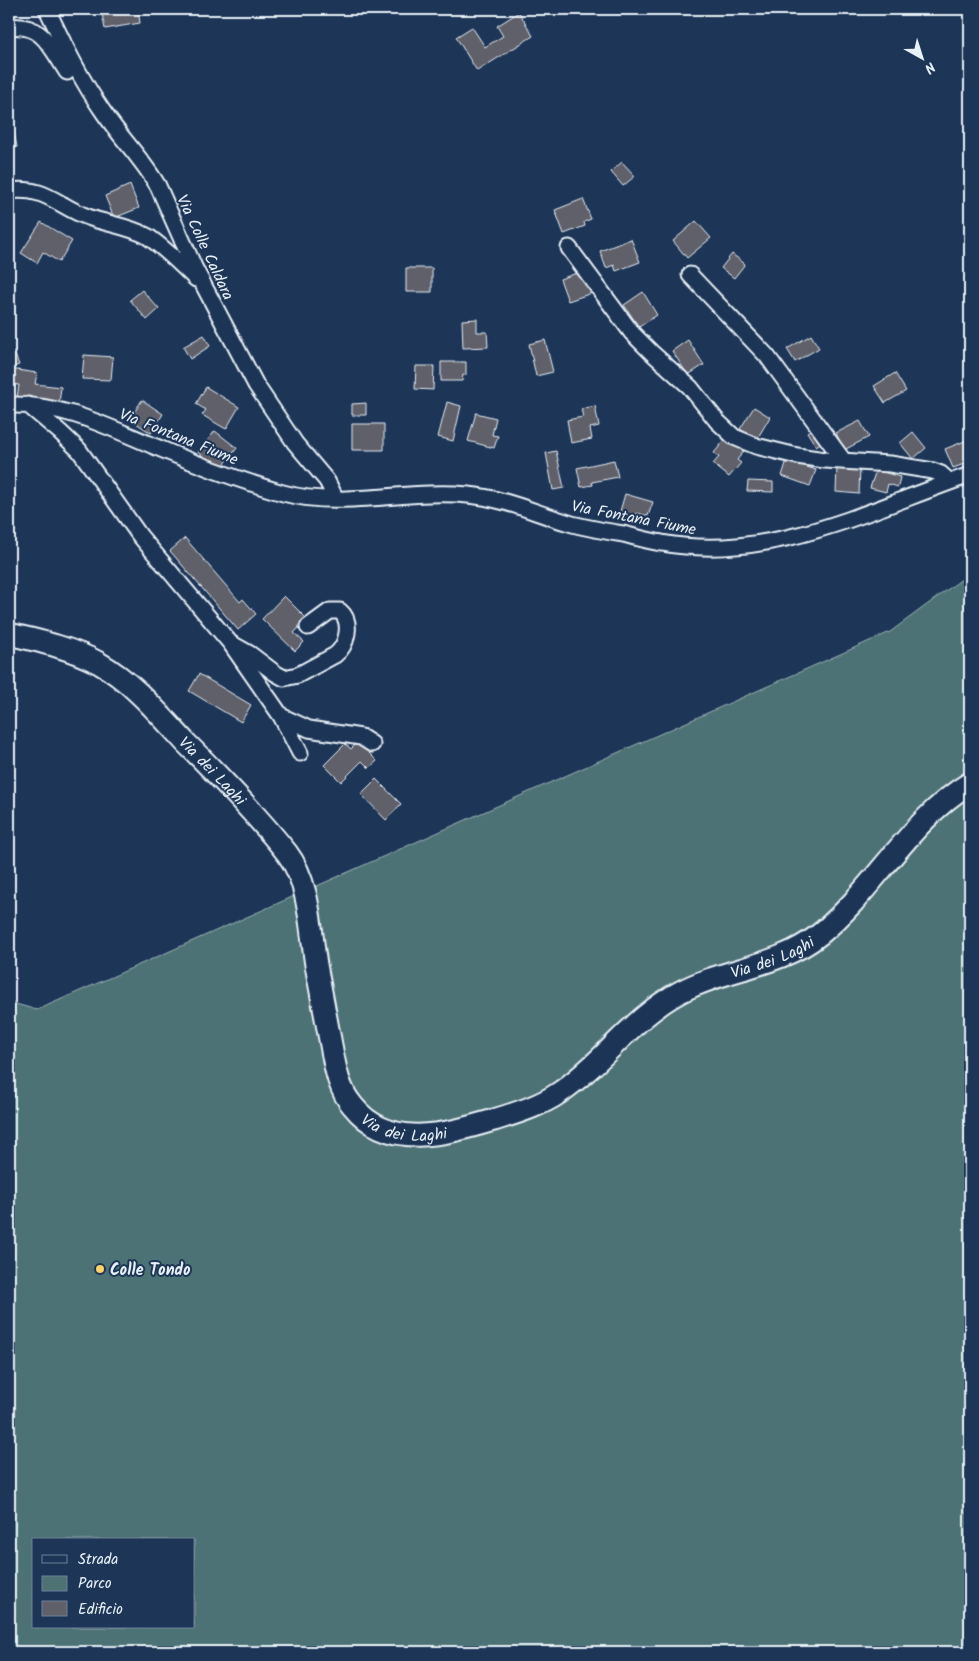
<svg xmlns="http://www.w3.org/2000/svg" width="979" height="1661" viewBox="0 0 979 1661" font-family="Kalam,sans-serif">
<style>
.green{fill:#4e7274;stroke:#9bb2b6;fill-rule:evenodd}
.building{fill:#60606a;stroke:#e8f1f8}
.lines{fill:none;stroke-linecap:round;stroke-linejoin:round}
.street-casing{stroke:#e8f1f8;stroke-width:19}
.secondary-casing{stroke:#e8f1f8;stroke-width:25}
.street{stroke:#1d3557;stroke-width:15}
.secondary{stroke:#1d3557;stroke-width:21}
.poi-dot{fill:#ffd166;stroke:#1d3557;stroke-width:2}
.labels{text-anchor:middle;stroke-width:4;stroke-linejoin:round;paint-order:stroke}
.street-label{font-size:16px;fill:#e8f1f8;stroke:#1d3557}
.poi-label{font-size:16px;font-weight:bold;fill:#e8f1f8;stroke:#1d3557;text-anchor:start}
</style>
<rect width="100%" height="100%" fill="#1d3557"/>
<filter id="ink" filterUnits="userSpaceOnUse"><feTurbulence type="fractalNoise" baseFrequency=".02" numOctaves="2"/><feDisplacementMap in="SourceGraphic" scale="10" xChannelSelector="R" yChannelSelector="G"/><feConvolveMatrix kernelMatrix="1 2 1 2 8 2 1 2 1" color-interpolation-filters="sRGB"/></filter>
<g filter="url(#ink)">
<path class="green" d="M970,573v1079h-961v-650l28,8 853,-378zM34,1540h160v87h-160z"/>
<path class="building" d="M101,9h37l2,14 -35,6z
M519,12l14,24 -56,35 -21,-34 16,-10 13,20 18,-11 -6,-10z
M13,126l4,21 -8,2v-22z
M622,162l13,14 -12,10 -12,-14z
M130,185l9,23 -25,10 -9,-22z
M583,199l8,20 -7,3 1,4 -21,8 -9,-24z
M696,221l15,17 -24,20 -14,-17z
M41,222l31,19 -13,21 -16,-10 -6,11 -16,-10z
M631,239l9,23 -24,9 -2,-6 -8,3 -6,-17z
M732,254l13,10 -11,14 -13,-10z
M406,268h26v24h-26z
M580,272l4,9 3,-1 5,13 -24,8 -8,-22z
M142,290l17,19 -12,11 -17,-20z
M643,292l14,23 -18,12 -15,-22z
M477,319v13h10l1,15 -25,1 -1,-28z
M204,335l6,11 -20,13 -7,-12z
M811,335l8,13 -24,14 -8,-13z
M545,340l8,32 -17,4 -7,-32z
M688,340l16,25 -16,10 -16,-24z
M14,352l5,13 -10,3v-14z
M84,355l29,2 -2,23 -29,-1z
M441,362h25v13h-3l-1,6h-21z
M416,366h18l-1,24 -18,-1z
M10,369l27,4 -2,11 26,3 -2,17 -42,-6 2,-13 -10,-1z
M895,373l11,18 -21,12 -11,-17z
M206,387l33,20 -13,22 -24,-14 4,-5 -10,-6z
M142,400l21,14 -12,19 -21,-14z
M447,402l14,4 -8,35 -15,-4z
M366,403v12h-14v-11z
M595,406l4,20 -9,2 2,11 -21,4 -4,-23 16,-3 -2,-8z
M754,407l16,10 -13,22 -17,-10z
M476,413l20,5 -4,17 6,1 -4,12 -26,-7z
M860,421l9,16 -25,13 -8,-17z
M352,424h32v26h-32z
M816,426l9,14 -9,6 -9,-14z
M215,431l22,17 -17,22 -22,-18z
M913,432l13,16 -13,11 -13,-16z
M727,437l17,14 -7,9 4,3 -12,14 -16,-13 6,-7 -5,-4z
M970,439v23l-17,6 -8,-19z
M556,451l8,37 -11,2 -7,-37z
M614,460l4,17 -26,5 1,3 -12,2 -4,-19z
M787,460l29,10 -6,16 -28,-10z
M837,466l23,2 -1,26 -23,-2z
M876,470l24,7 -2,10 -10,-3 -2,8 -16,-4z
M748,481l25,1v10l-26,-1z
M625,494l28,8 -5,14 -11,-3 -2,10 -17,-5z
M185,538l55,64 3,-3 13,15 -18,16 -68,-79z
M284,596l23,23 -13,14 10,9 -9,9 -33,-32z
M199,674l52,31 -10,17 -52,-31z
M358,742l19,19 -8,7 -7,-7 -21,21 -17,-17 21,-21 6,5z
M376,779l25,25 -15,16 -25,-26z"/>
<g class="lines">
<defs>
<path id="street" d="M47,9c17,36 34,71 57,104 17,25 39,47 54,73l37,83 61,116 39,58 32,38 9,18
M9,27c34,-4 42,21 58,45
M9,191c37,-5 48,15 79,26 19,7 41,9 59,19 18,12 34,29 49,43
M569,248l63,85 19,19 39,35 27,34 17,16 22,9 41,10 28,4 65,4 43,7 8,3 9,8
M690,275l77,81 76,104
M9,405c55,-2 103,24 152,44 40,17 81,32 122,44 58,16 125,-4 185,2 36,3 67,18 101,28 17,5 36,8 54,11 13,3 25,7 39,9 108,20 208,-34 308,-68
M28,405l32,27 19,18 61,86 91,108 50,72 19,37
M234,645l16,9 25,19 9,5 14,-3 37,-20c12,-9 18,-33 5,-44h-10l-22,16
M281,716l28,13 52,8 11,7"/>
<g id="secondary">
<path id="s1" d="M9,634c30,7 62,14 90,29 35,20 60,51 87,80 35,35 70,71 101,110 23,30 23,75 29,112 5,26 10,53 15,80 4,21 7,44 22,61 36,45 93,28 141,14 22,-7 46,-14 65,-27 44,-30 74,-76 121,-101 45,-24 100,-25 140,-58 55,-45 89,-114 150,-151"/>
</g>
</defs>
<use href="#street" class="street-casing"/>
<use href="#secondary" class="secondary-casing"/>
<use href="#street" class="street"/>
<use href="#secondary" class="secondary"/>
</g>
</g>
<circle class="poi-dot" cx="100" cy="1269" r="5"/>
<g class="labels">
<g class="street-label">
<text transform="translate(206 247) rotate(65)" y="6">Via Colle Caldara</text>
<text transform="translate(179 436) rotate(22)" y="6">Via Fontana Fiume</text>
<text transform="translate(634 517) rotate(11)" y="6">Via Fontana Fiume</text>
<text dy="6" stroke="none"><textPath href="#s1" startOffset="252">Via dei Laghi</textPath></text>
<text dy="6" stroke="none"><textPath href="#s1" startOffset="1106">Via dei Laghi</textPath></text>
<text dy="6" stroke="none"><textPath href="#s1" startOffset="686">Via dei Laghi</textPath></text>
</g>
<g class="poi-label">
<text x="110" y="1275">Colle Tondo</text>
</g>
</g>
<rect width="979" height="1661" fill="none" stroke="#1d3557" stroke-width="30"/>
<rect x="15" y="15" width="949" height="1631" fill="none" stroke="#e8f1f8" stroke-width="2" filter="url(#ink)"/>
<rect x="32" y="1538" width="162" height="90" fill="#1d3557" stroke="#6e8097"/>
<rect x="42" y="1555" width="25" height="8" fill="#1d3557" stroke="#6e8097"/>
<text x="78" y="1564" font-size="15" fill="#e8f1f8">Strada</text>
<rect x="42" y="1576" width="25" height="15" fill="#4e7274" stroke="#6e8097"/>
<text x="78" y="1588" font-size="15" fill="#e8f1f8">Parco</text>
<rect x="42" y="1601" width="25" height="15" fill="#60606a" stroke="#6e8097"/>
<text x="78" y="1614" font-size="15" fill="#e8f1f8">Edificio</text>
<g transform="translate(922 58) rotate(141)" stroke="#1d3557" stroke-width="4" paint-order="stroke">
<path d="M0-4L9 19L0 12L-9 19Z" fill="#e8f1f8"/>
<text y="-8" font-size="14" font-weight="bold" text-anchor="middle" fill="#e8f1f8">N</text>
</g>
</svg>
